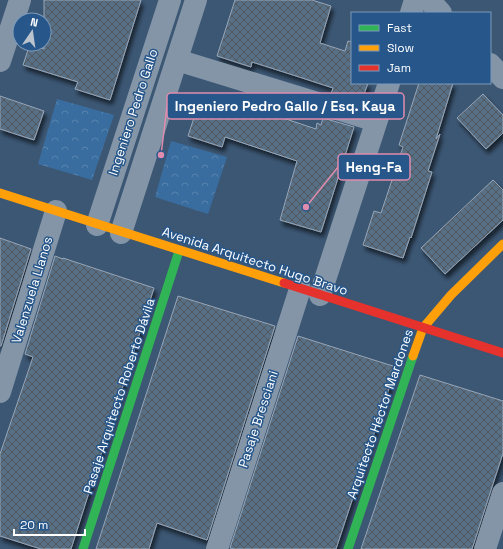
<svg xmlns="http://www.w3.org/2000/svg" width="503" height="549" viewBox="0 0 503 549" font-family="'Space Grotesk',sans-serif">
	<defs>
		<pattern id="park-crowns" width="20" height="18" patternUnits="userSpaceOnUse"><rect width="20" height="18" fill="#3a6d9f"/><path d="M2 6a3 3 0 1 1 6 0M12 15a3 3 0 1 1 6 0" fill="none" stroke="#5883ad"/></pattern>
		<pattern id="building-cross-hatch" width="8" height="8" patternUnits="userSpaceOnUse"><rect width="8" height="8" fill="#596f85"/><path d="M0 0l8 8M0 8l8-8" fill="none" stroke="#515860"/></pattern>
		<filter id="shadow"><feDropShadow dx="2.5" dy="4.5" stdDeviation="2" flood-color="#0009"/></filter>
	</defs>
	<rect width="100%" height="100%" fill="#3c5774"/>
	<path fill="url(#park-crowns)" d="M57,99l57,16 -22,65 -54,-16z
		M171,141l56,16 -19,57 -53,-17z"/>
	<path fill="url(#building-cross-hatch)" stroke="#97a6b7" filter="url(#shadow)" d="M44,0h97l-31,100 -35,-11 3,-7 -55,-17 7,-21 14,5z
		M235,0h77l19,6 -11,37 25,8 3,-10 4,1v41h16l-7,20 -30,-9 2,-6 -40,-13 -41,-13 -1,5 -34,-11z
		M419,83h34l-17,56 4,-5 -12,37 4,1 -21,66 -1,-1 -7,21 -40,-13 11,-34 7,2 22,-66 -4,-2z
		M483,94l20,21v18l-17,16 -29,-31z
		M0,96l44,15 -10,29 -34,-11z
		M201,96l51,16 1,-4 63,21 1,-6 4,2 2,-7 31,9 -33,105 -41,-12 17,-59 -72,-24 -3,10 -34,-11z
		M493,180l10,10v30l-58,54 -24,-26z
		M0,238l31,11 -30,97h-1z
		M55,256l8,3v-1l91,30 -83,261h-30l-41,-13v-82l33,-97 -8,-3z
		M178,296l97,30 -68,214 -50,-17 -8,26h-53z
		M298,336l98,31 -60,182h-102l-4,-1z
		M420,375l83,26v52l-31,96h-111z"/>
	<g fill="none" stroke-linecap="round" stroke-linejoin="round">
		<path stroke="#8395a7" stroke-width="22" d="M429,0l12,13
			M411,13l4,-13
			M177,60l199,61
			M0,61l20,-61
			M490,64l13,14
			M97,225l73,-225
			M121,233l75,-233
			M320,295l69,-212
			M0,392l56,-181
			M217,549l83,-260
			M485,549l18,-56"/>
		<path stroke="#30b455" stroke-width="9" d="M83,549l96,-298
			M348,549l65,-193"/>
		<path stroke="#ff9f0a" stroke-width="9" d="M0,193l284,90
			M413,356l10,-28 28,-33 52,-51"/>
		<path stroke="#e5322d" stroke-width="9" d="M284,283l219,70"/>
	</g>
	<g text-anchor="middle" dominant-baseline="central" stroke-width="3" stroke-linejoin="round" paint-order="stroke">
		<g font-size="13" fill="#fff" stroke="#26568a">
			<text transform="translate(133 112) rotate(-72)">Ingeniero Pedro Gallo</text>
			<text transform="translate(255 261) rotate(18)">Avenida Arquitecto Hugo Bravo</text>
			<text transform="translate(32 290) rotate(-73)">Valenzuela Llanos</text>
			<text transform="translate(119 396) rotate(-72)">Pasaje Arquitecto Roberto Dávila</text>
			<text transform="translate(380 414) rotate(-71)">Arquitecto Héctor Mardones</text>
			<text transform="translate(258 419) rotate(-72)">Pasaje Bresciani</text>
		</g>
	</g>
	<path fill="none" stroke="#e08cad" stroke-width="1.5" d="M161 155L167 106M306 207L338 167"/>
	<g fill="#e08cad" stroke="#26568a" stroke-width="1.5">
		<circle cx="161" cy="155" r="4"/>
		<circle cx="306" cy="207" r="4"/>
	</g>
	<g fill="#26568a" stroke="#e08cad" stroke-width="1.5">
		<rect x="167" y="93" width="237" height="26" rx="4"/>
		<rect x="338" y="154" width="72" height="26" rx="4"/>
	</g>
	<g font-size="14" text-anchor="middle" font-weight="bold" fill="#fff">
		<text x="285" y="111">Ingeniero Pedro Gallo / Esq. Kaya</text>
		<text x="374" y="172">Heng-Fa</text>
	</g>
	<rect x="351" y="12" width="140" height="72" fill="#26568a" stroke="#7d9ab9"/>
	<rect x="359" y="25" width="20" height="6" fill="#30b455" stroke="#7d9ab9"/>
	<text x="387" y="32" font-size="12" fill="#ffffff">Fast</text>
	<rect x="359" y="45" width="20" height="6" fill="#ff9f0a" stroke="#7d9ab9"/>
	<text x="387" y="52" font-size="12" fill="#ffffff">Slow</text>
	<rect x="359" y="65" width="20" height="6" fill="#e5322d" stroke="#7d9ab9"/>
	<text x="387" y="72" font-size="12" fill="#ffffff">Jam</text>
	<g transform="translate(32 32) rotate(13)"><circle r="19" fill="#26568a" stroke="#7d9ab9"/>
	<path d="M0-3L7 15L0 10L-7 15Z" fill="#bbc4ce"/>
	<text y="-6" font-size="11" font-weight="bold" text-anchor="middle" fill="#ffffff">N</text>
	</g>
	<path d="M14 529v6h71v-6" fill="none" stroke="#ffffff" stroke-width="2"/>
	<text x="20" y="529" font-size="12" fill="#ffffff" stroke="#26568a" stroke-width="3" paint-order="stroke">20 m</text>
</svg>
